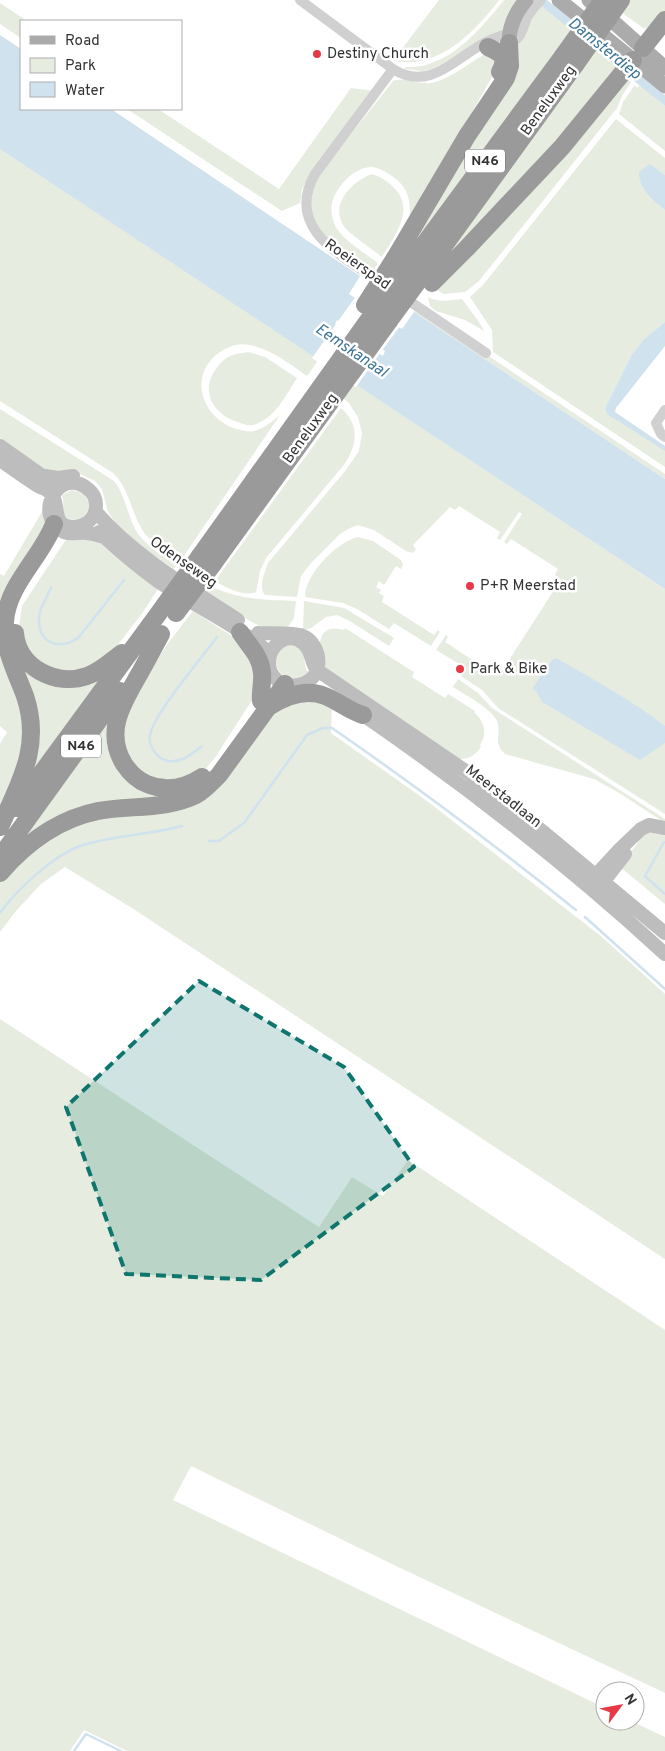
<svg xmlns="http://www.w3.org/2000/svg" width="665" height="1751" viewBox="0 0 665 1751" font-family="Overpass,sans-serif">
	<rect width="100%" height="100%" fill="#fff"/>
	<path fill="#e6ecdf" d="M439,0h60c-25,33 -63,72 -108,60l-1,-4 5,2z
		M504,0h18l-18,30 -72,39 -11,2 -16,-2v-2c42,3 76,-38 99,-67z
		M630,0h35v15l-15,14 -7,-1 -22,-16z
		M0,3l27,18h-6v17l-21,-14z
		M542,6l30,24 -166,227 110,-213c14,-8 9,-14 15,-24 3,-5 7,-9 11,-14z
		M595,48l26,22 -35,43 -156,162z
		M485,54h7l6,12 -89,159c3,-24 0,-40 -22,-52 -4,-3 -9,-5 -14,-6 -19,-1 -37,20 -41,36 -2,7 1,20 5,26 8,12 29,25 41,34l-5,8 -51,-37 -10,-17 -3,-22 6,-15 78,-99c9,-4 28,4 39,2 18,-4 37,-20 53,-29z
		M628,80l3,2 -9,14 -5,12 -138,173 -14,11 -21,2 -9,-5z
		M635,85l2,3 3,-3 25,21v45l-46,-37 4,-12z
		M351,88l24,3 -67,87 -6,11 -2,14 -18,8 -155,-102h31l121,80z
		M616,119l49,39v17l-15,-11 7,40 8,6v112l-21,17 -13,17 -26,52 60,41v18l-172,-115 -1,-22 -22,-33 13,-12z
		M0,149l319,210 -12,17c-17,-12 -36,-27 -57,-31 -9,-2 -17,0 -25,4 -36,19 -28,63 6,78 7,2 16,6 23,4 9,-2 19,-10 26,-16l-99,145c-11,-8 -27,-15 -35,-25 -15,-19 -15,-45 -33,-62l-113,-72z
		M372,174c9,3 16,7 23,15 20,21 -1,48 -13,68 -11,-9 -24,-17 -34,-26 -22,-23 2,-49 24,-57z
		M428,297c10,6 22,3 34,2l17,23 5,9 -19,-11 -29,-9 -6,-5z
		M417,308l248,166v5l-251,-167z
		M249,352l16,5 32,21c-11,17 -22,41 -44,47 -5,1 -10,-1 -15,-3 -24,-7 -39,-31 -22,-53 4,-6 10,-12 17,-14 5,-2 11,-2 16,-3z
		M332,368l333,221v225l-167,-106 -16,-18 -21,-14 5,-8 -30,-18 10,-15 2,2 -3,5 46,30 5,-5 6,4 59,-92 -6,-4 3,-6 -47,-30 -4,5 -3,-2 18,-28 -3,-2 -19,28 -3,-2 3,-6 -41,-26 -4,4 -5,-3 -37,38 3,5 -4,3 -6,-2 -32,-21 -16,-5 -8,3 -10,6 -29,29 -10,13 -4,21 -32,-2c-7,-9 0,-23 3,-32l78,-93 13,-19 3,-18 -4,-16 -10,-15 -27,-18z
		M341,408c20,18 16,38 2,58l-77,92 -6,13 -4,21c-12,5 -30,-4 -41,-11z
		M0,409l114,72c11,14 13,32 21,48 9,16 27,26 41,37l-2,3 -31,-21 -28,-26 -7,-10 -6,-23 -7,-8 -15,-7 -30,-1 -50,-35z
		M72,490l11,3 6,10c0,13 -11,21 -23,14 -5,-8 -1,-14 -4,-22z
		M46,505l2,22 -42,72 18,116 -1,46 -23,45v-62l7,-12 -7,-6v-152l4,2z
		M358,537l15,4 28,19 2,5 -2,4 -5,-3 -12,19 -5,-4 -3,6 5,3 -2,3 5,3 -2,6 52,33 4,-5 2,2 -9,14 -37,-23 -5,6 -32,-20 -14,-6 -38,-6c0,-23 32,-55 53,-60z
		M69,539l28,1 61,49 -15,23 -26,34 -25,22 -29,6 -32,-16 -12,-31 3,-21 43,-65z
		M210,586c32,14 52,14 86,15l-2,17 -6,9h-26l-12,-6 -44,-29z
		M304,601l40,7 50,30 -5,8 -41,-26 -11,-5 -11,2 -15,11 -8,2z
		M193,611l45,29 13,11 5,43 -40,62 -12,15 -20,10 -26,1 -21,-11 -17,-35 17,-46 32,-48z
		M345,628l67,43 2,1 -2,5 33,21 3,-4 2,1 25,16 -1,1c10,9 14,21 6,33l1,2c-6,8 -11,12 -22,12l-132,-90c-11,-17 -12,-48 17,-39z
		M13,642l30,35 69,-14 -86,120 4,-15z
		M291,645c19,4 10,17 17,27 -25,23 -49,-22 -17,-27z
		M458,679l20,14 14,15 173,111v4l-44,-29 -27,-15 -89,-25c-13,-12 -3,-20 -8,-33 -6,-13 -32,-26 -44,-34z
		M302,697l30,6 -1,30 96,68 175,136 63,57v265l-530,-349 -70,-43 -24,17 -25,27 -16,21v-52l33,-33 54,-28 90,-14 91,-87 15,-13z
		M118,707l12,71 65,7 29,-24 -35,31 -76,13 -104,53z
		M654,831l11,3v70l-45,-37 24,-33z
		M0,1019l319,208 33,-50 31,19 25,-36 257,170v363l-269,-127 -205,-100 -18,34 432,208v13h26l34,16v14h-538l-43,-21 -14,21h-70z"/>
	<path fill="#cfe2ee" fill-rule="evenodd" d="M534,0h13l118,95v11z
		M0,35l21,14v60h90l249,167 -11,18 53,35 12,-17 251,167v110l-665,-440zM337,320l48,31 -2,5 -48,-32z
		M650,164l15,11v35c-12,-9 -26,-21 -26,-38z
		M665,322v24l-49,62 -1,4 50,34v5l-58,-37 -2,-6 26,-52 13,-17z
		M556,658c37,21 75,42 109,68v17l-25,17 -98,-58 -6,-11 -4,-2 20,-29z"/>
	<path fill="#fff" d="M356,296l45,29 -20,27 -43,-29 43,29 -25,35 -44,-29z"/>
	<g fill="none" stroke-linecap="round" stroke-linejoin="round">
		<path stroke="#cfe2ee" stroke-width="2.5" d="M51,588c-4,9 -11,19 -12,29 -2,26 21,35 40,20l45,-57
			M202,746c-10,8 -20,17 -34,15 -11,-2 -20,-15 -18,-26 5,-23 51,-76 67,-98
			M209,841h10l25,-18 63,-88 16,-7h9c84,58 164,118 244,182
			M664,842l-19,34 20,18
			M0,913c17,-24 55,-59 83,-68 32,-10 66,-10 99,-19
			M585,917l80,72
			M74,1751l12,-17 35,17"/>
		<path stroke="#d0d0d0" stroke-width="10" d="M300,0l93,69c37,24 64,-13 95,-28 7,-4 14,-4 22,-9
			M506,44c18,-5 15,-15 22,-28 4,-6 8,-11 13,-16
			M383,284c-37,-26 -100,-54 -68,-110l78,-105
			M402,296l84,57
			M665,410l-9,13 5,11 4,3"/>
		<path stroke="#bdbdbd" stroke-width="14" d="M0,446l51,36
			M0,460c13,9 25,18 38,26 3,2 7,2 10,5 15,10 0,35 26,36 6,0 10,-2 14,-5 5,-4 8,-10 8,-17 0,-6 -3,-12 -8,-16 -28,-24 -57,27 -24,43 7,3 15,0 22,1 7,0 12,3 19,4
			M45,476l13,2 15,-2
			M96,512c38,44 93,76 142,108
			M99,532c19,18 39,35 60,50 36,24 77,43 111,71
			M258,633c12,1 34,-1 45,3 15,6 21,30 9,42 -10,10 -29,10 -38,-1 -16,-21 9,-50 29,-34 10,8 7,19 14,27l150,102 75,59 123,102
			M356,710c108,74 212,155 309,244
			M593,884l3,-9 24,-26 21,-20 8,-4 16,3
			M596,886l8,-5 21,-27"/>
		<path stroke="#ababab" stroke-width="15" d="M559,0l106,86
			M589,0l76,68
			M509,43c0,-17 6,-30 17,-43"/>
		<path stroke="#9a9a9a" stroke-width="18" d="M488,47c13,6 20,10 12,25
			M643,48l22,-28
			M395,258l72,-122 39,-58 4,-12 -1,-23
			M408,266l155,-210
			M422,276l153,-211
			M432,283l34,-34 96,-102 71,-87
			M200,556l175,-245
			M213,564l176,-243
			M240,632c9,14 21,24 22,41 1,10 -2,18 -1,28
			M15,633c3,34 40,54 72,43 13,-4 24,-15 35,-23
			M161,634c-8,15 -16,30 -24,44 -16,28 -32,55 -13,86 6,9 13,16 23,20 19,8 38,4 55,-7
			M270,706c16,-10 35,-18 55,-10 13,5 24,15 38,19
			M16,808l148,-202
			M0,827c20,-45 42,-81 25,-131 -9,-24 -22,-48 -20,-74 2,-37 36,-64 49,-98
			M0,857l120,-166
			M0,873c27,-31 58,-54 98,-62 32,-6 68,-1 98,-16 9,-5 16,-13 23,-20l66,-91"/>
		<path stroke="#9a9a9a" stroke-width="18" d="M563,56l40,-56
			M575,65l46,-65
			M365,305l30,-47
			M375,311l33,-45
			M389,321l33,-45
			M164,606l36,-50
			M176,613l37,-49"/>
	</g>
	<path fill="#0f766e" fill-opacity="0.2" stroke="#0f766e" stroke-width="4" stroke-dasharray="10 6" stroke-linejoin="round" d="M199,981l145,86 70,100 -153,113 -135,-6 -60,-167z"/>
	<g fill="#e63946" stroke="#fff" stroke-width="2">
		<circle cx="317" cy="54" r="5"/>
		<circle cx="470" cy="586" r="5"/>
		<circle cx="460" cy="669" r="5"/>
	</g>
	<g text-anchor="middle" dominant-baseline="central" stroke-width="5" stroke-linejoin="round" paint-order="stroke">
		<g fill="#fff" stroke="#707070" stroke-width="1">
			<rect x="465" y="149.5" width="40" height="23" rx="4"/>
			<rect x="61" y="734.5" width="40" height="23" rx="4"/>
		</g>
		<g font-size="14" font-weight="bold" fill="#333">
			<text x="485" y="161">N46</text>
			<text x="81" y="746">N46</text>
		</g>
		<g font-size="15" fill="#333" stroke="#fff" text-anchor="start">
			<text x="327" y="54">Destiny Church</text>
			<text x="480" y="586">P+R Meerstad</text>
			<text x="470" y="669">Park &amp; Bike</text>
		</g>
		<g font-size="15" fill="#333" stroke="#fff">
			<text transform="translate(549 101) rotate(-54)">Beneluxweg</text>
			<text transform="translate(357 265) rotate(35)">Roeierspad</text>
			<text transform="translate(311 429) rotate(-54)">Beneluxweg</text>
			<text transform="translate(183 563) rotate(35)">Odenseweg</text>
			<text transform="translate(503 797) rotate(38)">Meerstadlaan</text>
		</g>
		<g font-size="16" font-style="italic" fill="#3f7597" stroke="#fff">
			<text transform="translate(604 49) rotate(39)">Damsterdiep</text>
			<text transform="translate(351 351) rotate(34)">Eemskanaal</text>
		</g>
	</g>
	<rect x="20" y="20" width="162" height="90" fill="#ffffff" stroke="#adadad"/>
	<rect x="30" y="36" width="25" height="8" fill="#ababab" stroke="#adadad"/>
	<text x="65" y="45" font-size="15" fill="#333333">Road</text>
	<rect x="30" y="58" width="25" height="15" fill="#e6ecdf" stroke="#adadad"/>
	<text x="65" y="70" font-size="15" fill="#333333">Park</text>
	<rect x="30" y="82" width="25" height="15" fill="#cfe2ee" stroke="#adadad"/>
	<text x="65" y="95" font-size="15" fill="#333333">Water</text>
	<g transform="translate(620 1706) rotate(58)"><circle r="24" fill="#ffffff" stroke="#adadad"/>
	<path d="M0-4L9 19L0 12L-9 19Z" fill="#e63946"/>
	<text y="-8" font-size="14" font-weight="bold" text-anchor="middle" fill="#333333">N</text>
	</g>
</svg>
